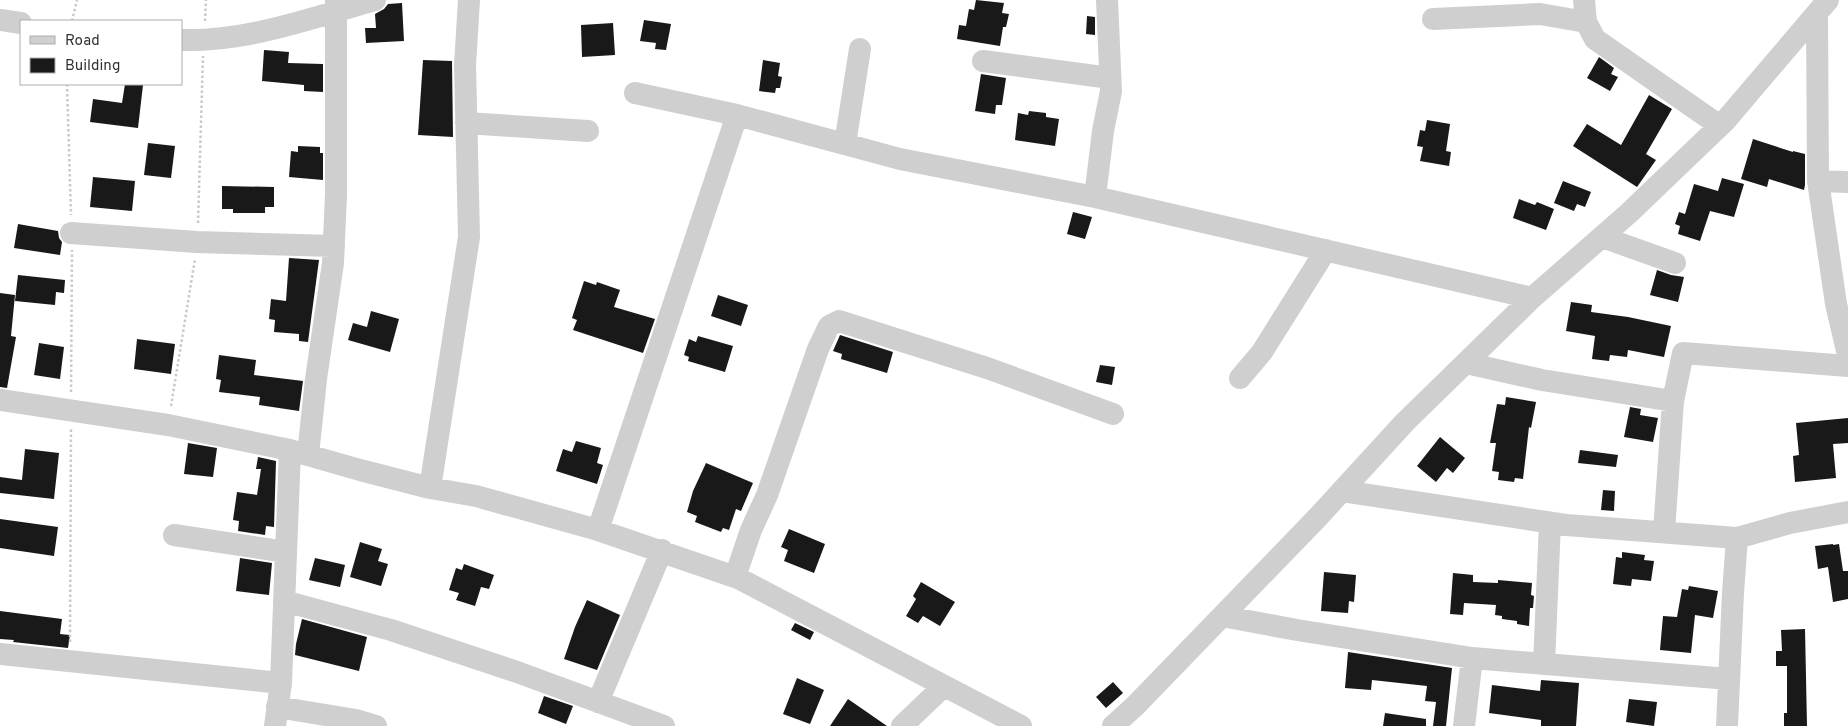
<svg xmlns="http://www.w3.org/2000/svg" width="1848" height="726" viewBox="0 0 1848 726" font-family="Overpass,sans-serif">
	<rect width="100%" height="100%" fill="#fff"/>
	<path fill="#191919" d="M976,0l28,3 -2,10 7,1 -3,13h-3l-3,19 -43,-7 2,-14 7,1 3,-17 5,1z
		M402,3l2,38 -38,2 -1,-15h11l-1,-14 9,-5 4,-5z
		M1087,16l8,1v18l-9,-1z
		M644,20l27,4 -5,26 -11,-1 1,-6 -16,-2z
		M613,23l2,32 -33,2 -1,-32z
		M264,50l25,2 -1,11 35,1v28l-19,-1v-6l-42,-4z
		M1599,57l15,11 -3,6 7,3 -8,14 -23,-13z
		M423,60l29,1 1,76 -35,-2z
		M763,60l17,3 -2,13 4,1 -2,11h-4l-1,5 -16,-2z
		M981,74l25,4 -4,27h-6l-1,9 -20,-3z
		M125,84l18,1 -5,43 -48,-6 3,-23 29,4z
		M1649,95l23,14 -26,45 10,6 -19,27 -64,-41 14,-22 34,21z
		M1029,111l17,2v4l13,2 -4,27 -40,-6 3,-27 10,2z
		M1427,120l23,4 -4,27 5,1 -2,14 -29,-5 3,-14 -6,-1 3,-16 5,1z
		M1753,139l40,13v-1l12,3v31l-1,5 -35,-11 -2,8 -26,-8z
		M148,143l27,3 -4,32 -27,-3z
		M298,146l22,1v6h3v27l-34,-3 2,-26 7,1z
		M93,177l42,4 -3,30 -42,-4z
		M1722,178l22,6 -10,33 -24,-6 -10,30 -22,-7 2,-8 -5,-2 4,-12 6,2 9,-30 24,7z
		M1563,181l28,11 -6,15 -8,-3 -3,7 -20,-8z
		M222,186l52,1v20h-9v6h-32v-4h-11z
		M1519,199l16,6 2,-3 17,7 -8,21 -33,-12z
		M1073,212l19,5 -7,22 -18,-5z
		M18,224l40,7 1,7 3,4 -2,13 -46,-7z
		M289,258l30,2 -11,82 -9,-1v-7l-25,-2 1,-12 -6,-1 2,-20 15,2z
		M1657,270l14,5 13,2 -6,25 -28,-7z
		M18,275l47,5 -1,13 -8,-1 -1,13 -40,-4z
		M584,281l12,4 1,-3 23,8 -6,17 41,12 -12,34 -70,-23 4,-10 -5,-2z
		M0,293l15,2 -4,41 5,1 -9,51 -7,-1z
		M718,295l30,10 -7,21 -30,-10z
		M1571,302l21,3 -1,7 37,5 43,9 -7,31 -36,-7 -1,7 -17,-2 -1,6 -17,-2 3,-23 -29,-5z
		M371,311l28,8 -9,33 -42,-12 5,-17 14,4z
		M840,335l53,17 -6,21 -46,-14 1,-5 -9,-3z
		M698,336l35,10 -8,26 -37,-11 1,-4 -5,-2 5,-16 7,3z
		M137,339l38,5 -4,30 -37,-5z
		M39,343l25,4 -4,32 -26,-4z
		M219,355l37,5 -2,15 49,6 -4,30 -40,-6 1,-8 -41,-5 2,-12 -5,-1z
		M1100,365l15,2 -3,18 -16,-3z
		M1506,397l30,5 -5,26 -2,-1 -6,52 -8,-1 -1,4 -16,-2 1,-8 -7,-1 4,-28h-6l7,-39 8,1z
		M1630,407l11,2 -1,6 18,3 -5,24 -29,-5z
		M1848,418v25l-15,1 3,34 -41,4 -2,-26 6,-1 -3,-32z
		M1440,437l25,21 -12,15 -6,-5 -11,14 -19,-16z
		M576,441l25,7 -4,15 6,2 -6,19 -41,-13 7,-22 9,3z
		M188,443l29,5 -4,29 -29,-3z
		M25,449l34,4 -5,46 -54,-6v-16l22,3z
		M1580,450l38,5 -2,12 -38,-4z
		M258,457l18,4 -2,66 -8,-1 -1,9 -27,-4 1,-10 -6,-1 4,-28 20,3 4,-26h-5z
		M706,463l47,20 -12,28 -5,-2 -7,21 -6,-2 -2,4 -26,-10 2,-6 -10,-4 6,-21z
		M1603,490l12,1 -1,20 -13,-1z
		M0,519l58,8 -4,29 -54,-8z
		M789,529l36,15 -11,29 -30,-12 4,-11 -7,-3z
		M360,542l22,7 -4,12 10,3 -7,22 -31,-9z
		M1833,544v1l6,-1 4,27h5v28l-15,3 -5,-35 -10,2 -3,-23z
		M1622,552l23,3 -1,5 10,1 -3,20 -19,-2 -1,7 -18,-2 3,-27 6,1z
		M240,558l32,5 -3,32 -33,-4z
		M315,558l30,7 -5,22 -31,-7z
		M464,564l30,11 -5,14 -8,-2 -6,19 -19,-6 3,-7 -10,-3 7,-22 6,2z
		M1324,572l32,3 -2,27 -5,-1 -1,12 -27,-2z
		M1453,573l20,2v7l25,1v-3l34,3 -1,12 3,1 -1,12h-3l-1,18 -12,-2v-3l-15,-2v-3l-7,-1 1,-10 -32,-2 -1,12 -13,-1z
		M921,582l34,20 -15,24 -17,-10 -5,7 -12,-7 10,-17 -3,-3z
		M1689,586l29,5 -5,27 -18,-3 -4,38 -31,-3 3,-34 14,1 5,-28 6,1z
		M587,600l33,15 -23,55 -33,-11 11,-32z
		M0,611l62,8 -2,15 10,1 -2,13 -55,-6 1,-2 -14,-1z
		M302,619l65,18 -8,34 -64,-16 1,-11z
		M795,623l19,9 -4,8 -19,-10z
		M1805,629l2,97h-23v-13h3v-47h-11v-15h6l-1,-21z
		M1348,652l104,16 -6,58h-13l3,-24 -11,-1 2,-15 -55,-6 -1,10 -26,-2z
		M797,678l27,12 -14,34 -27,-10z
		M1541,680l38,3 -3,43h-35v-6l-52,-7 3,-28 48,6z
		M1113,682l10,11 -17,15 -10,-11z
		M544,696l29,10 -7,18 -28,-11z
		M848,699l39,27h-57z
		M1629,699l28,3 -3,24 -28,-4z
		M1385,713l41,6v7h-43z"/>
	<g fill="none" stroke-linecap="round" stroke-linejoin="round">
		<path stroke="#c9c9c9" stroke-width="2.5" stroke-dasharray="2.5 2.5" stroke-linecap="butt" d="M72,21l5,-21
			M205,21l1,-21
			M67,84l4,131
			M198,223l5,-167
			M71,392l1,-142
			M171,406l24,-147
			M70,642l1,-214"/>
		<path stroke="#cfcfcf" stroke-width="22" d="M1584,0l2,22 9,17 125,87
			M1817,15l1,166 18,123 12,51
			M1433,19l107,-5 46,8
			M0,20l21,3
			M181,40c66,2 131,-22 194,-40
			M983,61l127,17
			M635,93l102,22 163,44 195,38 437,101
			M466,123l122,8
			M845,144l15,-95
			M1818,181l30,1
			M1095,197l8,-66 8,-40 -4,-91
			M71,233l126,9 137,4
			M1602,237l73,26
			M1466,363l76,17 131,21
			M1240,378l22,-26 64,-102
			M0,400l168,25 122,25 70,20 70,18 46,8 122,34 140,48 283,148
			M308,455l8,-76 17,-116 3,-69v-194
			M430,488l39,-251 -4,-172 4,-65
			M1342,491l224,34 171,13
			M598,530l139,-415
			M1664,532l9,-131 10,-48 165,13
			M174,535l112,17
			M735,577l16,-47 16,-35 51,-146 11,-23 10,-5 148,47 126,46
			M284,601l107,29 126,42 147,54
			M1222,616l75,14 175,28 257,21
			M0,654l281,29
			M1544,664l6,-141
			M598,702l64,-152
			M277,707l79,13 20,6
			M275,726l6,-43 9,-233
			M902,726l42,-40
			M1113,726l22,-20 183,-189 87,-95 127,-124 97,-85 96,-92 103,-121
			M1464,726l8,-68
			M1727,726l6,-133 4,-55 53,-15 58,-11"/>
	</g>
	<rect x="20" y="20" width="162" height="65" fill="#ffffff" stroke="#adadad"/>
	<rect x="30" y="36" width="25" height="8" fill="#cfcfcf" stroke="#adadad"/>
	<text x="65" y="45" font-size="15" fill="#323232">Road</text>
	<rect x="30" y="58" width="25" height="15" fill="#191919" stroke="#adadad"/>
	<text x="65" y="70" font-size="15" fill="#323232">Building</text>
</svg>
